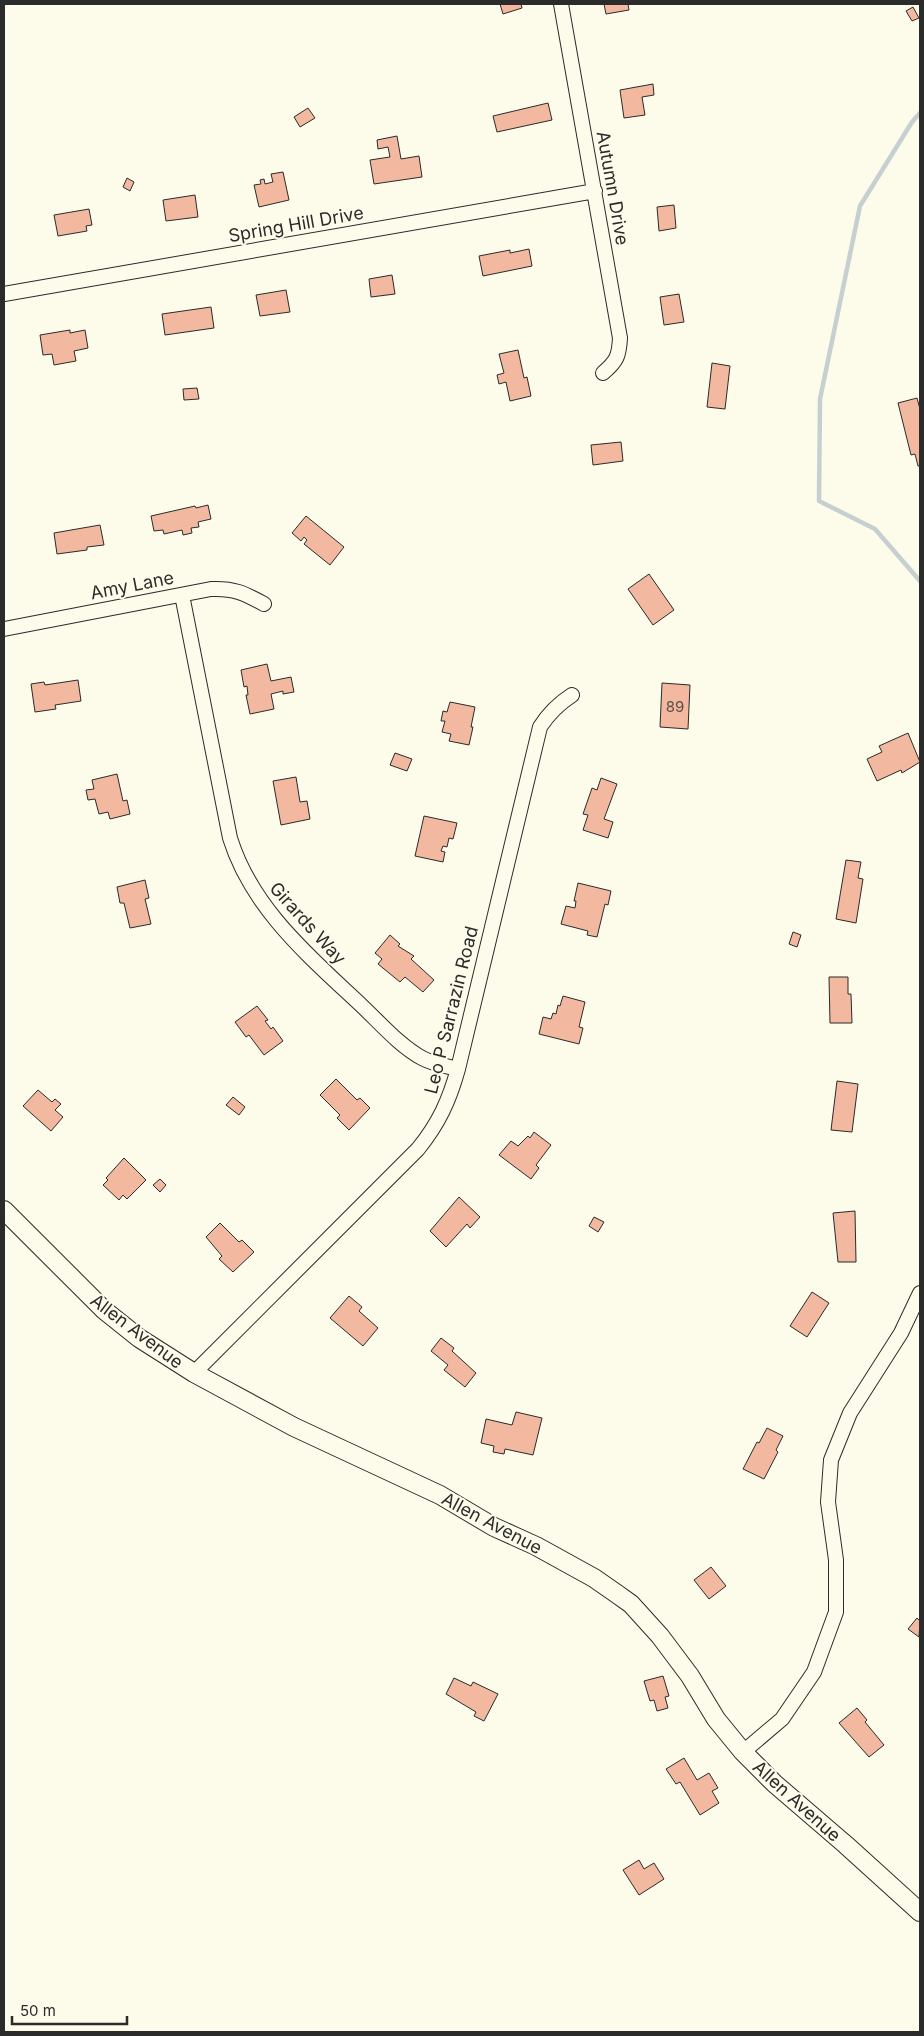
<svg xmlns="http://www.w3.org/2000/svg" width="924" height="2036" viewBox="0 0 924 2036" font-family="Inter,sans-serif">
	<rect width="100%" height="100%" fill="#fdfbea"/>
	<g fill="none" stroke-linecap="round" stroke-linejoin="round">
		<path stroke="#c7d0d0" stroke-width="4.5" d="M920,113l-8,9 -52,84 -40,193 -1,102 56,28 45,52"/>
	</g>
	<path fill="#f2b8a0" stroke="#2b2b2b" d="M500,4h21l1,4 -19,6z
		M604,4h24l1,6 -23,4z
		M913,7l6,11 -7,3 -6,-10z
		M653,84l1,11 -12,2 3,18 -21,3 -4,-28z
		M548,103l4,17 -55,12 -4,-16z
		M308,108l7,10 -15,9 -6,-10z
		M397,136l4,23 18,-3 3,21 -48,7 -4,-24 20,-3 -2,-10 -10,2 -1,-9z
		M283,172l6,28 -30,7 -5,-22 7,-1 -1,-4 4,-1 1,5 8,-2 -2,-8z
		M127,178l7,4 -4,9 -7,-4z
		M195,195l3,22 -32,4 -3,-21z
		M674,205l2,23 -17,3 -2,-24z
		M89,209l3,16 -6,1 1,5 -29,5 -4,-21z
		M529,249l3,17 -49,10 -4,-20 31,-6v3z
		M392,275l3,19 -24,3 -2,-18z
		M286,290l4,22 -30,4 -4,-21z
		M679,294l5,28 -20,3 -4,-28z
		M211,307l3,21 -49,7 -3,-21z
		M70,330v3l15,-3 3,18 -14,3 2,10 -22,4 -2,-11 -9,1 -3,-20z
		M518,350l6,28 3,-1 4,19 -21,5 -4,-19 -7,2 -2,-9 7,-2 -5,-19z
		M712,363l18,3 -5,43 -18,-2z
		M197,388l2,11 -15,1 -1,-11z
		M917,398l3,11v57h-2l-3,-12 -4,1 -13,-52z
		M621,442l2,19 -30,4 -2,-20z
		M208,505l3,14 -13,3 1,5 -8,1 1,5 -9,2 -1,-5 -18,4 -1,-4 -9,1 -3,-15 44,-10 1,2z
		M306,516l38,31 -14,18 -26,-21 3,-4 -3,-3 -3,4 -9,-8z
		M100,525l4,20 -17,2v3l-30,4 -3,-21z
		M649,574l25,36 -21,15 -25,-36z
		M267,664l4,17 20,-4 3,15 -11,2v-3l-12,3 3,15 -24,5 -4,-19h2l-1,-9 -3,1 -3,-17z
		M78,680l3,21 -26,4 1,4 -21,3 -4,-28 13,-2 1,3z
		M662,683l28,2 -2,44 -28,-2z
		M450,702l25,5 -4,20h2l-4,18 -20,-4 2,-7 -9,-2 3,-11h-4l2,-10 4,1z
		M908,733l12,29 -18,11 -1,-3 -24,11 -10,-22 15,-7 -3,-6z
		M395,753l17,6 -5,12 -17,-6z
		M117,774l6,27 4,-1 3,14 -20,5 -2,-7 -9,2 -4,-15 -7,1 -2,-10 8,-1 -2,-9z
		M296,777l4,25 7,-1 3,18 -29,6 -8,-44z
		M601,778l16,6 -13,35 9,3 -5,16 -25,-8 5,-15 -5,-1 9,-26 5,2z
		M424,816l33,7 -4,16 -4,-1 -2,9 -4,-1 -2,5 4,1 -2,10 -28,-6z
		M846,860l15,2 -3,16 5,1 -7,44 -20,-4z
		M145,880l4,18 -4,1 6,25 -21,4 -6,-25h-4l-3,-16z
		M578,883l33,8 -3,14 -3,-1 -8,33 -10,-2 1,-4 -27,-7 5,-18 9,2 1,-7h-2z
		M793,932l8,3 -4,12 -8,-3z
		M390,935l10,9 -2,2 16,10 -3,3 23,21 -11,12 -18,-15 -5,5 -22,-18 4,-5 -7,-6z
		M829,977h19v17h3l1,29h-22z
		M563,996l22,6 -6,25 4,1 -4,16 -40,-10 4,-17 8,2 2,-6 3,1 2,-9 2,1z
		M257,1006l11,14 -3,1 6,8 2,-2 10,14 -19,14 -15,-20 -3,2 -11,-15z
		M336,1079l21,21 3,-2 10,10 -21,22 -12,-12 3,-3 -20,-20z
		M837,1081l21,3 -6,48 -21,-2z
		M38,1090l14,12 3,-3 6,5 -6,6 8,7 -12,14 -28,-25z
		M233,1097l12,10 -6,8 -13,-10z
		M534,1132l17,13 -15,20 3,3 -8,11 -32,-24 12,-14 7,5 10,-10 2,2z
		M124,1158l22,22 -19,19 -4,-4 -4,5 -16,-15 5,-5 -2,-2z
		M160,1179l6,6 -6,7 -7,-7z
		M459,1197l21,20 -10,11 -3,-4 -21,23 -16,-16z
		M855,1211l1,51h-18l-5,-49z
		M594,1217l10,5 -6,10 -9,-6z
		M220,1223l19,19 3,-2 12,12 -21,20 -14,-13 3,-3 -16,-19z
		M812,1292l17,11 -22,34 -17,-11z
		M349,1296l13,11 -3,4 19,17 -15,18 -33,-28z
		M441,1338l13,10 -2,3 24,22 -11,14 -21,-17 4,-5 -17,-14z
		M516,1412l26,6 -9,37 -28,-6 -1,5 -11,-2 1,-6 -13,-3 5,-24 26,6z
		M767,1428l16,8 -7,14 2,2 -14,27 -21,-10 14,-27 2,1z
		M711,1567l15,19 -17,13 -15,-19z
		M917,1618l3,3 -1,16 -11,-8z
		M663,1676l6,20 -4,1 3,11 -11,3 -3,-11 -4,1 -6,-20z
		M454,1678l17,8 2,-4 25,12 -14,27 -10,-5 2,-4 -30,-18z
		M857,1708l10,12 -2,2 19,23 -15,12 -30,-34z
		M684,1758l13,22 12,-7 9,15 -6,3 7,12 -19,12 -20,-33 -4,2 -10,-15z
		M639,1860l5,9 10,-6 10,16 -25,16 -16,-25z"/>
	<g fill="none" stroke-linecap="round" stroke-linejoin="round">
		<defs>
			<path id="minor" d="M561,4l59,334c-1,18 -3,23 -17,35
				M4,294l591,-103
				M182,595l48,243c22,71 80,119 132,168 19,18 38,40 60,52 11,6 24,8 36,11
				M4,629l207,-40c23,-1 33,4 53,15
				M194,1373l224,-224c21,-26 31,-48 40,-80l82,-342c9,-14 18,-23 32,-32
				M743,1752l39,-33 32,-47 22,-60v-52l-8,-58 3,-42 19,-47 51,-80 19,-40"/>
			<path id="tertiary" d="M4,1210l100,100 35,28 55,35 100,54 146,68 54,32 42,19 58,32 23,16 14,10 29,32 30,40 26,43 27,33 32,32 71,61 74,67"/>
		</defs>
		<use href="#minor" stroke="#2b2b2b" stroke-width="16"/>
		<use href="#tertiary" stroke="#2b2b2b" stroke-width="20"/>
		<use href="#minor" stroke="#fdfbea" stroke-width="14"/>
		<use href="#tertiary" stroke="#fdfbea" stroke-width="18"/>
	</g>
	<g text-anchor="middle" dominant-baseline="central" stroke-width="4" stroke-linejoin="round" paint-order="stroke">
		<g font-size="15" fill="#5d4e48">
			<text x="675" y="706">89</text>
		</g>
		<g font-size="18" fill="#2b2b2b" stroke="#fdfbea">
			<text transform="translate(613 188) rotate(80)">Autumn Drive</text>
			<text transform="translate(296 224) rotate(-10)">Spring Hill Drive</text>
			<text transform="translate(132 585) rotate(-11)">Amy Lane</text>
			<text transform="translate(308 923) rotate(48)">Girards Way</text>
			<text transform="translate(451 1010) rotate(-76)">Leo P Sarrazin Road</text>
			<text transform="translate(137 1331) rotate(37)">Allen Avenue</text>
			<text transform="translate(492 1523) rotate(28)">Allen Avenue</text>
			<text transform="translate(797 1801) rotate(42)">Allen Avenue</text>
		</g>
	</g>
	<rect width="924" height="2036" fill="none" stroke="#2b2b2b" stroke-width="10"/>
	<path d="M12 2016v8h115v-8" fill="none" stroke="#2b2b2b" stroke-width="2.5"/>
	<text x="20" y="2016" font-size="15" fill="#2b2b2b" stroke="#fdfbea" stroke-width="4" paint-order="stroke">50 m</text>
</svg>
